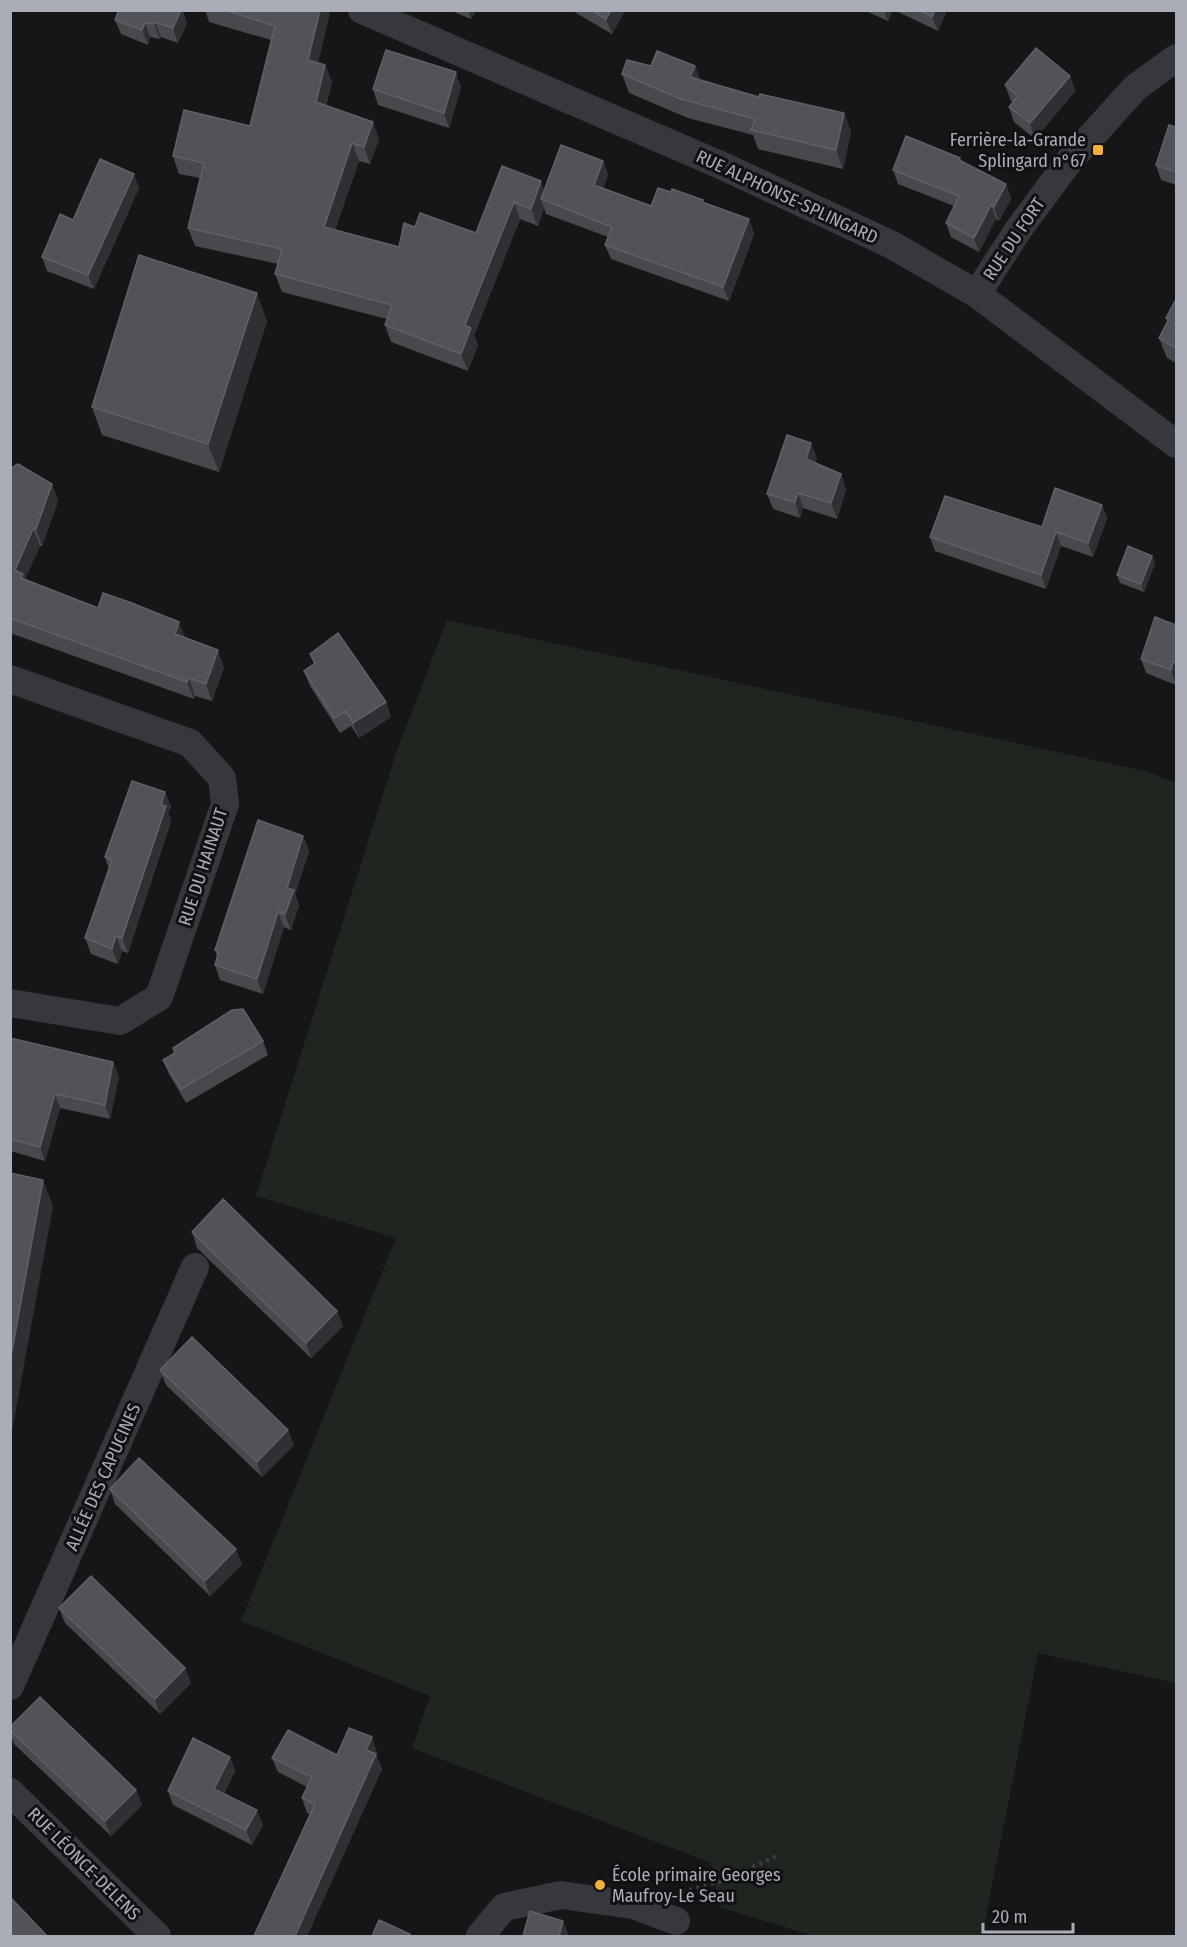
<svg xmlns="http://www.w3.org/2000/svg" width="1187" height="1947" viewBox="0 0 1187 1947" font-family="'Fira Sans Condensed',sans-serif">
	<rect width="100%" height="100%" fill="#161618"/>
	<path fill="#1e261f" d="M447,620l698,151 31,12v900l-138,-30 -56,283h-169l-94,-29 -8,-44 -299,-115 18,-52 -189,-75 155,-383 -140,-42 140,-443z"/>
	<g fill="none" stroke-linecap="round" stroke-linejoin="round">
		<path stroke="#3d3f44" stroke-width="4" stroke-dasharray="3 4.5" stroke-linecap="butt" d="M682,1892l41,-11 53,-25"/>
		<path stroke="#37383d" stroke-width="28" d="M362,10l363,157 167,78 85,49 199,150
			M977,294l41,-64 52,-70 65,-72 41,-30
			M10,679l180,64 32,35 3,26 -66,193 -39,24 -110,-18
			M10,1686l185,-419
			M10,1792l147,144
			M480,1936l24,-29 57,-12 72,10 43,16"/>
	</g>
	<path fill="#47494d" d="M205,10h124l1,2 -12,51 7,2 7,17 -6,24 53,33 -9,25 -11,-3 -24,69 64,17 16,-20 61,6 26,-67 42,24 59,-29 5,14 -5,13 48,18 20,-14 32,8 1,3 45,16 5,15 -25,67 -118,-42 -6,-14 3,-8 -62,-23 -2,-6 -6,18 -18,-7 -46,116 4,10 -10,26 -77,-29 -6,-17 2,-6 -105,-27 -7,-18 3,-10 -83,-18 -7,-18 12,-50 -21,-4 -6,-18 77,-30 21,-86 -62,-18z
		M449,10h27l-5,9z
		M571,10h54l-13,24z
		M867,10h26l-5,11 -20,-9z
		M894,10h53l-9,21z
		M115,20l72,3 -9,20 -17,-6 -1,2 -10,-2 -2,8 -27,-11z
		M651,66h44l5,14 59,17 85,16 7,19 -8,37 -85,-20 -5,-14 -65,-17 -59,-25 -7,-19z
		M1070,76l5,15 -40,48 -21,-17 -5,-15 4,-5 -2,-1 -6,-16z
		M461,87l-12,41 -71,-23 -5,-16z
		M1176,127v58l-15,-5 -5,-15z
		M960,158l1,3 45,23 5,15 -12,22 -3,-2 -17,33 -28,-15 -5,-14 8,-17 -56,-22 -5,-14z
		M139,188l-45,101 -47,-18 -5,-14 31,-37z
		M1176,299v64l-9,-5 -8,-20 8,-16 -1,-4z
		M267,321l-48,151 -117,-37 -10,-28z
		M817,458l-2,5 26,11 5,16 -9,29 -34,-11 -3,10 -27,-9 -6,-15z
		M10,469l42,15 6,17 -16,45h-2l-15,33 73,29 87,30 39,29 -12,34 -17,-5 -1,3 -184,-66z
		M1102,505l5,13 -14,39 -32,-11 -15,43 -111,-38 -5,-14 112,-10z
		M1152,556l3,7 -11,29 -24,-9 -3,-8z
		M1176,625v60l-30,-12 -5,-14z
		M310,654l76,48 5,15 -32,21 -8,-12 -11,7 -30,-47 -6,-15 10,-7z
		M165,792l6,15 -3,6 3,8 -43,132 -6,-2 -4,13 -27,-10 -6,-16 24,-69 -4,-12z
		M303,836l6,15 -14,43 4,11 -8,25 -7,-3 -21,67 -43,-14 -5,-15 2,-8 -2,-7z
		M10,1038l109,38 -9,43 -50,-11 -15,53 -35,-10z
		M263,1041l5,14 -82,48 -17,-29 -6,-14 11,-7 -1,-5z
		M192,1232l145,79 6,15 -32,32 -114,-110z
		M160,1370l134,75 -32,32 -96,-92z
		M110,1489l132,75 -32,32 -95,-92z
		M59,1608l126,60 6,15 -31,31 -95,-91z
		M10,1727l126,63 6,15 -31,31 -97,-92 -4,-11z
		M377,1752l-1,2 6,15 -75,167h-53l56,-122 -3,-1 -5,-15 5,-11 -29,-15 -6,-14z
		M230,1757l5,14 -11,23 39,31 -11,20 -79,-40 -5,-14z"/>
	<path fill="#2f3033" d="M181,10h2l4,13 -9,20 -5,-15z
		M320,10h9l1,2 -16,66 -6,-18z
		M468,10h8l-5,9z
		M611,10h14l-13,24 -6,-15z
		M884,10h9l-5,11z
		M935,10h12l-9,21 -6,-14z
		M155,22l6,15 -1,2 -6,-15z
		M145,23l5,14 -2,8 -6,-15z
		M325,65l7,17 -10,38 -6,-18z
		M695,66l7,19 -12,-8z
		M456,72l5,15 -12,41 -5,-15z
		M1070,76l5,15 -40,48 -5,-16z
		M844,113l7,19 -8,37 -7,-19z
		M373,122l6,17 -9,25 -6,-17z
		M352,143l7,18 -29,84 -6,-18z
		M603,161l5,14 -9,24 -5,-14z
		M134,174l5,14 -45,101 -6,-14z
		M541,181l6,17 -6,1 3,9 -6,18 -7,-17z
		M1006,184l5,15 -12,22 -5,-14z
		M514,202l6,17 -46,116 4,10 -10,26 -7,-17 4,-29z
		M991,205l5,14 -17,33 -5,-14z
		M749,219l5,15 -25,67 -6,-14z
		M257,293l10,28 -48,151 -11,-28z
		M811,443l6,15 -6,16 -5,-15z
		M841,474l5,16 -9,29 -6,-16z
		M52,484l6,17 -16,45 -6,-17z
		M798,493l5,15 -3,10 -5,-16z
		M1102,505l5,13 -14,39 -5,-14z
		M33,529l7,17 -15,33 4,12 -14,-21z
		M1056,532l5,14 -15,43 -5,-14z
		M1152,556l3,7 -11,29 -3,-8z
		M179,622l7,18 -11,-6z
		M218,650l6,17 -12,34 -6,-17z
		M1173,661l3,9v15l-5,-15z
		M189,678l6,18 -1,3 -7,-17z
		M386,702l5,15 -32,21 -6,-15z
		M165,792l6,15 -3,6 3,8 -43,132 -6,-15z
		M303,836l6,15 -14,43 4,11 -8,25 -6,-16 2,-26z
		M278,912l6,15 -21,67 -6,-15z
		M116,936l6,15 -4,13 -6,-15z
		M113,1062l6,14 -9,43 -5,-14z
		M55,1094l5,14 -15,53 -5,-14z
		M43,1180l10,26 -43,236v-80z
		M337,1311l6,15 -32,32 -5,-15z
		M288,1430l6,15 -32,32 -5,-15z
		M236,1549l6,15 -32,32 -5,-15z
		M185,1668l6,15 -31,31 -5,-15z
		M372,1737l5,15 -6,13 -5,-15z
		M376,1754l6,15 -75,167h-12z
		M230,1757l5,14 -16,32 -5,-14z
		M136,1790l6,15 -31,31 -6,-15z
		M257,1810l6,15 -11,20 -6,-15z
		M563,1921l6,15h-10z"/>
	<path fill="#525359" stroke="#5f6168" stroke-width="1.5" d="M119,10h62l-8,18 -18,-6 -1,2 -9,-1 -3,7 -27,-10z
		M224,10h96l-12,50 17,5 -9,37 57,20 -9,25 -12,-4 -28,84 75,20 5,-24 11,4 5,-14 56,20 26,-67 39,15 -10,28 -17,-7 -49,123 6,3 -10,26 -76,-29 7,-20 -117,-31 7,-25 -94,-21 16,-65 -31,-7 11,-46 66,16 25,-100z
		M591,10h20l-5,9z
		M919,10h16l-3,7z
		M1036,48l34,28 -40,47 -21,-16 9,-11 -13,-11z
		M386,50l70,22 -12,41 -71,-24z
		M657,51l38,15 -5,11 69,20 1,-3 84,19 -8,37 -85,-20 4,-11 -74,-20 -59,-25 5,-14 24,6z
		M1169,125l7,2v45l-20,-7z
		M906,136l54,22 -1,2 47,24 -12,23 -3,-2 -17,33 -28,-15 13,-27 -66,-26z
		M561,145l42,16 -9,24 57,21 7,-18 13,4 1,-3 31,11 -1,2 47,17 -26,68 -118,-42 7,-18 -71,-28z
		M100,159l34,15 -46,101 -46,-18 18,-43 13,6z
		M139,255l118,38 -49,151 -116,-37z
		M1176,299v49l-17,-10 10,-19 -3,-1z
		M787,435l24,8 -5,16 35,15 -10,29 -33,-10 -3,9 -28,-8z
		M18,464l34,20 -16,45h-3l-18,41 8,4 -2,4 77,30 5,-15 26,9 50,20 -4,12 43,16 -12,34 -17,-6 -2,4 -177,-64v-149z
		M1055,488l47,17 -14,38 -32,-11 -15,43 -111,-38 15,-41 97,31z
		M1128,546l24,10 -11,28 -24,-9z
		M1155,617l21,8v38l-3,-2 -2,9 -30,-11z
		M338,633l48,69 -33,21 -7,-12 -12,7 -30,-47 11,-8 -5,-9z
		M132,781l33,11 -4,13 5,1 -44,132 -6,-2 -4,13 -27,-11 27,-78 -7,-3z
		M258,820l45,16 -16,52 7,2 -9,24 -7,-2 -21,67 -42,-14 4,-14 -4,-1z
		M243,1009l20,32 -82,48 -18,-29 12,-7 -2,-5 59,-38z
		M10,1038l103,24 -8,43 -50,-11 -15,53 -30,-8z
		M10,1173l33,7 -33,182z
		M223,1199l114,112 -31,32 -114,-111z
		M192,1337l96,93 -31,32 -97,-92z
		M139,1458l97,91 -31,32 -95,-92z
		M91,1576l94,92 -30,31 -96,-91z
		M40,1697l96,93 -31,31 -95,-91v-3z
		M349,1728l23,9 -6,13 10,4 -81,182h-41l61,-132 -13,-6 10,-21 -40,-19 16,-28 49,25z
		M193,1738l37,19 -16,32 43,21 -11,20 -78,-39z
		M10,1897l37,39h-37z
		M530,1911l33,10 -4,15h-36z
		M379,1920l31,14 -1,2h-37z"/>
	<g fill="#f2b134" stroke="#111113" stroke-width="2">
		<rect x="1092" y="144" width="12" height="12" rx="3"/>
		<circle cx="600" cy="1885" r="6"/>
	</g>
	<g text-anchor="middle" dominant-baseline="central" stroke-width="6" stroke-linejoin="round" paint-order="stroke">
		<g font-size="18" fill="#a8adb8" stroke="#111113" text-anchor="end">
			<text x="1086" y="140">Ferrière-la-Grande<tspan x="1086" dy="21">Splingard n°67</tspan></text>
			<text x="612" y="1875" text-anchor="start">École primaire Georges<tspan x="612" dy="21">Maufroy-Le Seau</tspan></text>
		</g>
		<g font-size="18" fill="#a8adb8" stroke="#111113">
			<text transform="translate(787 197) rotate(25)">RUE ALPHONSE-SPLINGARD</text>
			<text transform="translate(1014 239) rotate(-56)">RUE DU FORT</text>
			<text transform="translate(203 867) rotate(-72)">RUE DU HAINAUT</text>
			<text transform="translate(103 1477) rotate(-66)">ALLÉE DES CAPUCINES</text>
			<text transform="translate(84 1864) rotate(45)">RUE LÉONCE-DELENS</text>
		</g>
	</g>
	<rect width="1187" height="1947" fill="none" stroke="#a8adb8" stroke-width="24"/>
	<path d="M983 1923v9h90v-9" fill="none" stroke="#a8adb8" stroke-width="3"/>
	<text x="992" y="1923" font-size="18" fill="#a8adb8" stroke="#111113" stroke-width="4.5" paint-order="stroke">20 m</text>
</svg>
